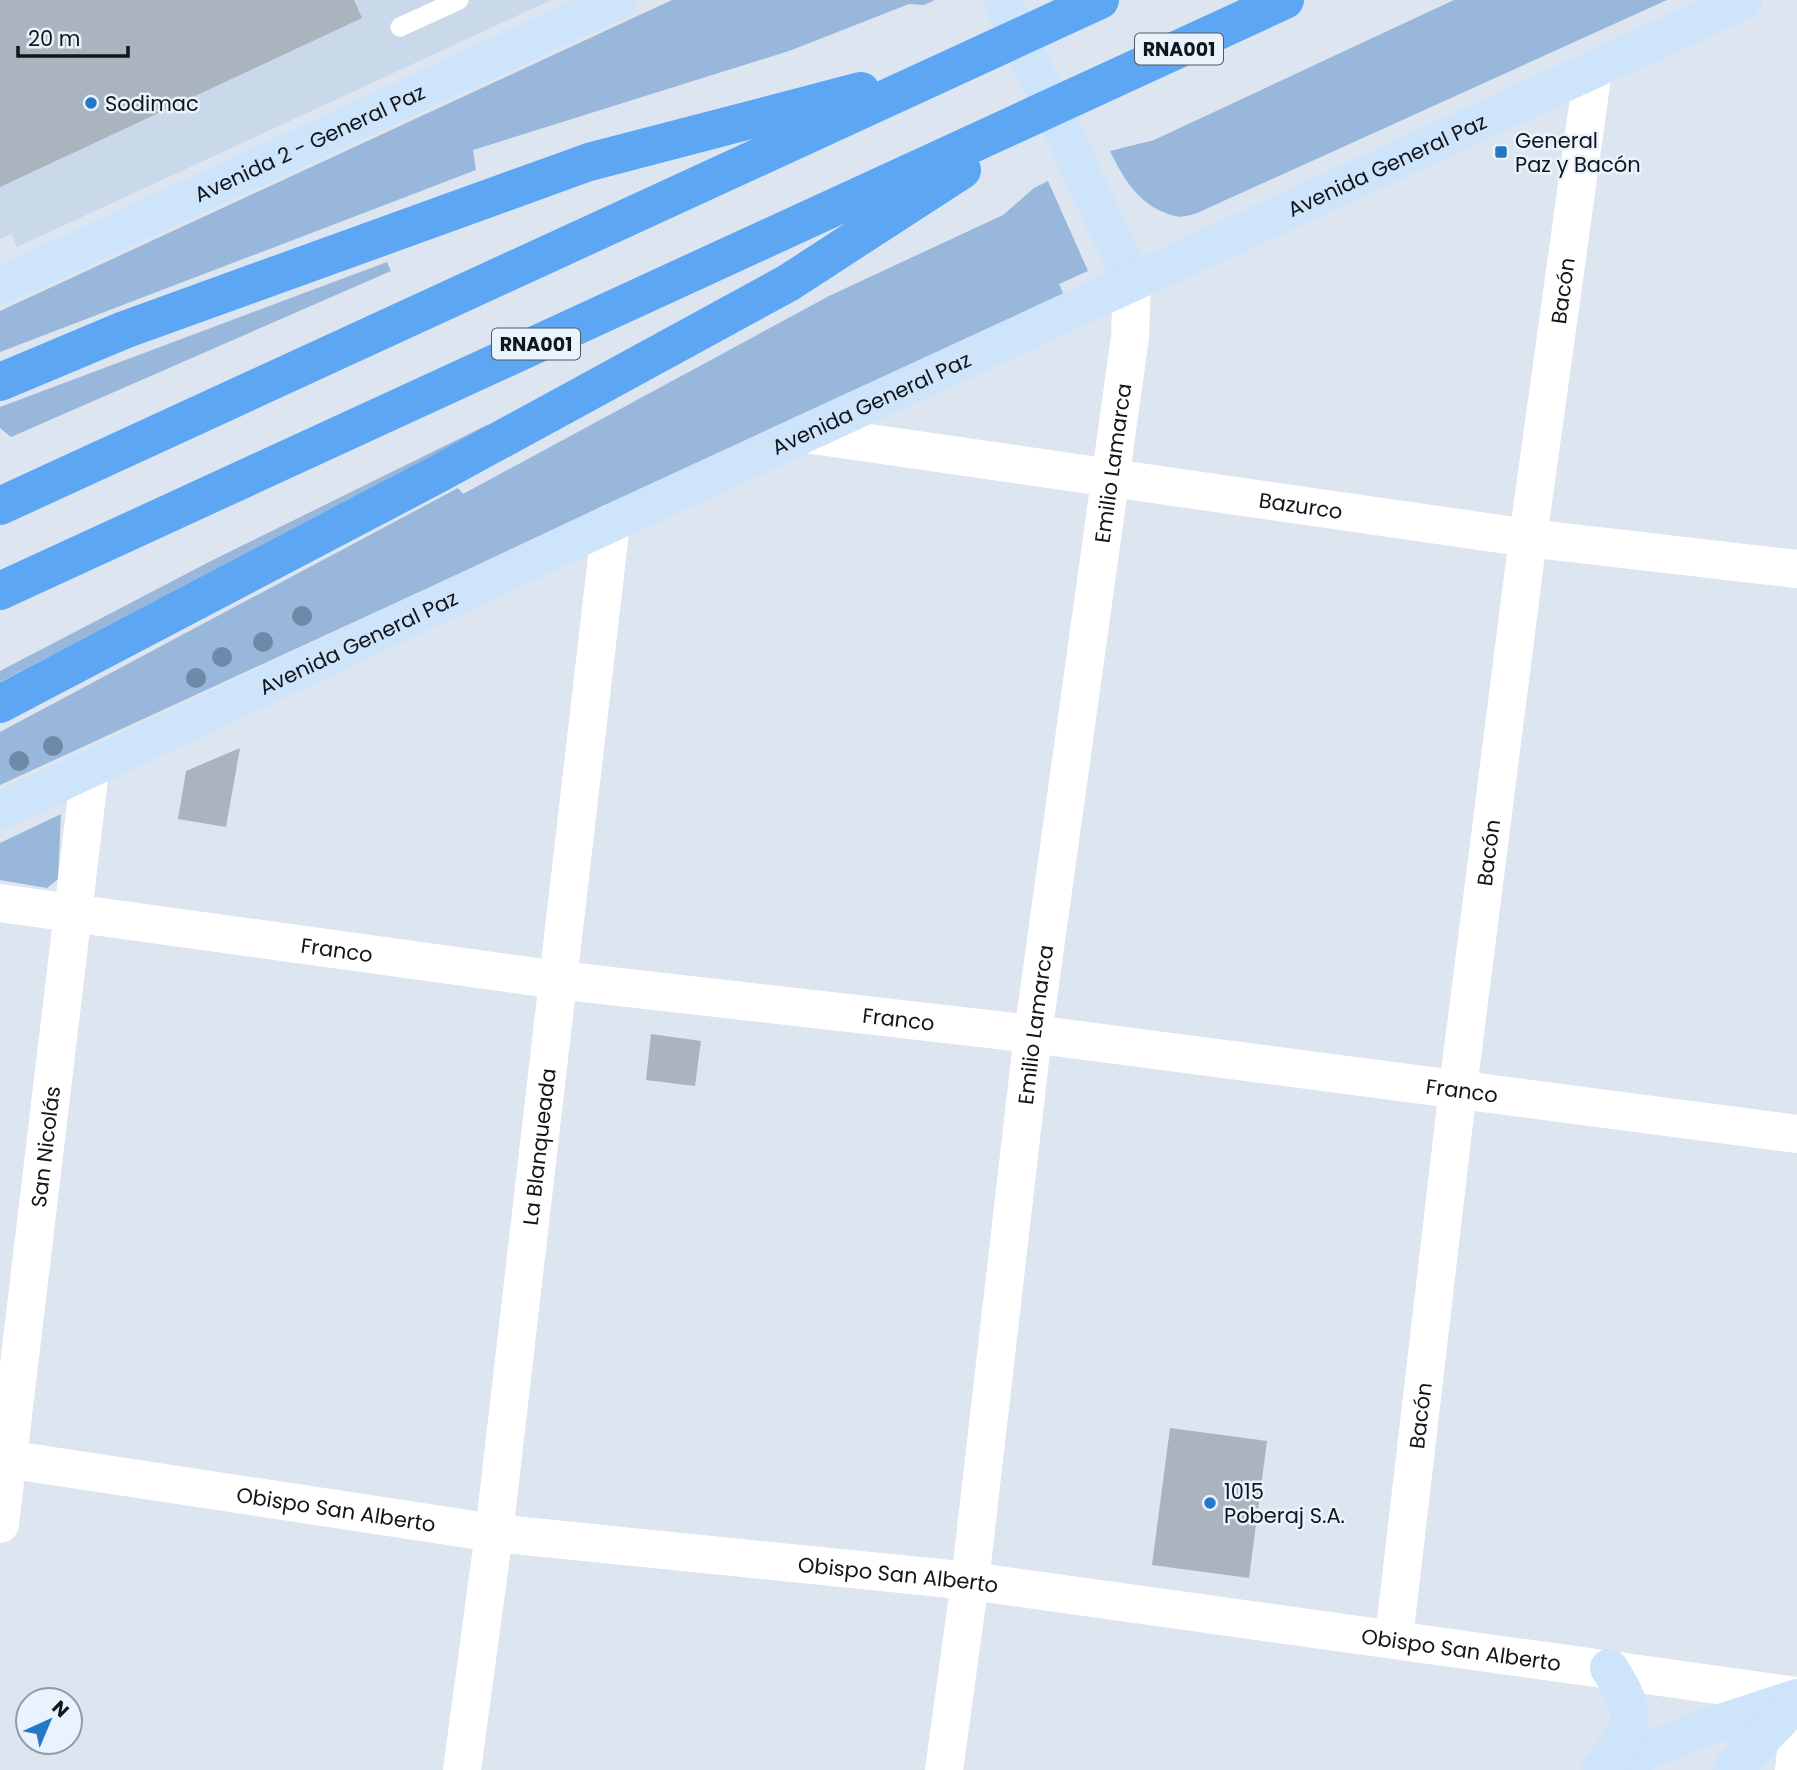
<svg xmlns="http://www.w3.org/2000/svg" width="1797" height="1770" viewBox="0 0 1797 1770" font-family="Poppins,sans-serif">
	<rect width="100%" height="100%" fill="#dce5f0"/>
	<path fill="#cad9ea" d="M0,0h551l-534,247 -5,-13 -12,5z"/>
	<path fill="#98b7da" d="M672,0h263l-11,5 -15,-1 -120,47 -316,99 3,20 -476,182v-41z
		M1454,0h213l-470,213c-7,2 -15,5 -22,3 -34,-8 -51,-36 -65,-65l44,-11z
		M1048,181l40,90 -29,13 5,11 -1064,490v-53l458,-244 5,6 366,-198 174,-81 31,-27z
		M387,262l4,9 -380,166 -11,-9v-21z
		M487,425l2,5 -489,252v-11l209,-109z
		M61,814l-3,65 -11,9 -47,-8v-37z"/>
	<path fill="#aab4be" d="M0,0h354l8,18 -362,169z
		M240,748l-14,79 -48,-8 8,-48z
		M651,1034l50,7 -6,45 -49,-6z
		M1170,1428l97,13 -18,137 -97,-13z"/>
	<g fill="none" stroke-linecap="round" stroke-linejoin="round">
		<path stroke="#fff" stroke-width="19" d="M400,27l59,-27"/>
		<g stroke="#fff" stroke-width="38">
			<path id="s1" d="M806,434l722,104 269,31"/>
			<path id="s2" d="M0,903l558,77 475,54 764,100"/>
			<path id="s3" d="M0,1458l494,75 476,48 827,115"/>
			<path id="s4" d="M0,1524l90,-754"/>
			<path id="s5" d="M1394,1638l64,-550 70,-550 65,-468"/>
			<path id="s6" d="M462,1770l32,-237 117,-1010"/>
			<path id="s7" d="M944,1770l26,-189 63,-547 97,-697 2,-56"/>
			<path d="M1794,1770l3,-27"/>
		</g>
		<g stroke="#cee4fb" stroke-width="38">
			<path d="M1002,0l130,281"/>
			<path id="s8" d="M0,286l618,-286"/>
			<path id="s9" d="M0,811l611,-288 1133,-523"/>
			<path d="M1600,1770l99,-40 98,-32"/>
			<path d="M1601,1770c32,-45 40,-53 8,-102"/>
			<path d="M1732,1770l65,-68"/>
		</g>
		<path stroke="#5ca6f3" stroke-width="38" d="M0,382l124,-52 465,-168 272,-71
			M0,506l1100,-506
			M0,591l1285,-591
			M0,704l438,-230 350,-191 174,-113"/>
	</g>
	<g fill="#6c8ba9">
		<circle cx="302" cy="616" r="10"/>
		<circle cx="263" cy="642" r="10"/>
		<circle cx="222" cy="657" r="10"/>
		<circle cx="196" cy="678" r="10"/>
		<circle cx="53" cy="746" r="10"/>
		<circle cx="19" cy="761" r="10"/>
	</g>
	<g fill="#2478c6" stroke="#e9f3fe" stroke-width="2.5">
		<circle cx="91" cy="103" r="7"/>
		<rect x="1494" y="145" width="14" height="14" rx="3.5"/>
		<circle cx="1210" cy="1503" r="7"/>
	</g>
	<g text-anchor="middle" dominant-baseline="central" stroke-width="5" stroke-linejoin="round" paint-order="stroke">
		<g fill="#e9f3fe" stroke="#52585e" stroke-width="2">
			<rect x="1135" y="33.5" width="88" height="31" rx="5"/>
			<rect x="492" y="328.5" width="88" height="31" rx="5"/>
		</g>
		<g font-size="19" font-weight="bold" fill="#121519">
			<text x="1179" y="49">RNA001</text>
			<text x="536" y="344">RNA001</text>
		</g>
		<g font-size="21" fill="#121519" stroke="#e9f3fe" text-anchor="start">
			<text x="105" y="103">Sodimac</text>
			<text x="1515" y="140">General<tspan x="1515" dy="24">Paz y Bacón</tspan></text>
			<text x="1224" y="1491">1015<tspan x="1224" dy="24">Poberaj S.A.</tspan></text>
		</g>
		<g font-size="21" fill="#121519" stroke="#e9f3fe">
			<text stroke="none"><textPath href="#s8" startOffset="341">Avenida 2 - General Paz</textPath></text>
			<text stroke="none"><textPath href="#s9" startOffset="1530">Avenida General Paz</textPath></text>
			<text stroke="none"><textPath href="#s5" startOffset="1358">Bacón</textPath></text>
			<text stroke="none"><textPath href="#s9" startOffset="962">Avenida General Paz</textPath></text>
			<text stroke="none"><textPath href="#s7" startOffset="1318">Emilio Lamarca</textPath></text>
			<text stroke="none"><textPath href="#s1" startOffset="500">Bazurco</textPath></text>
			<text stroke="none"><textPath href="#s9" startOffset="396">Avenida General Paz</textPath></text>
			<text stroke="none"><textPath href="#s5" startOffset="791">Bacón</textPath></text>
			<text stroke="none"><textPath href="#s2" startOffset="340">Franco</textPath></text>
			<text stroke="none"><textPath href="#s2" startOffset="906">Franco</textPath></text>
			<text stroke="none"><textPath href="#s7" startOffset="751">Emilio Lamarca</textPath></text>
			<text stroke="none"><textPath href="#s2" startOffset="1474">Franco</textPath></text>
			<text stroke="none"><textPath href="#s4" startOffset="380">San Nicolás</textPath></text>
			<text stroke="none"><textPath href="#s6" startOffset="628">La Blanqueada</textPath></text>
			<text stroke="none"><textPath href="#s5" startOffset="224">Bacón</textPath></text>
			<text stroke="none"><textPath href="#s3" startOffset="340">Obispo San Alberto</textPath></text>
			<text stroke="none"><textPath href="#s3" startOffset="906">Obispo San Alberto</textPath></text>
			<text stroke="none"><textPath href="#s3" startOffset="1474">Obispo San Alberto</textPath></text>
		</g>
	</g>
	<g transform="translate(49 1721) rotate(44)"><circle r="33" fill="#e9f3fe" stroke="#939aa2" stroke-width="2"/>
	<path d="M0-5L12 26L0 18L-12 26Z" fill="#2478c6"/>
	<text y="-10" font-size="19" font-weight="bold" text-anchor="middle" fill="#121519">N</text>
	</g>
	<path d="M18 46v10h110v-10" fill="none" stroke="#121519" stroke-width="3.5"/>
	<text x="28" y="46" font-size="21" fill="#121519" stroke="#e9f3fe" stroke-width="5" paint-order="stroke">20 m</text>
</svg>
